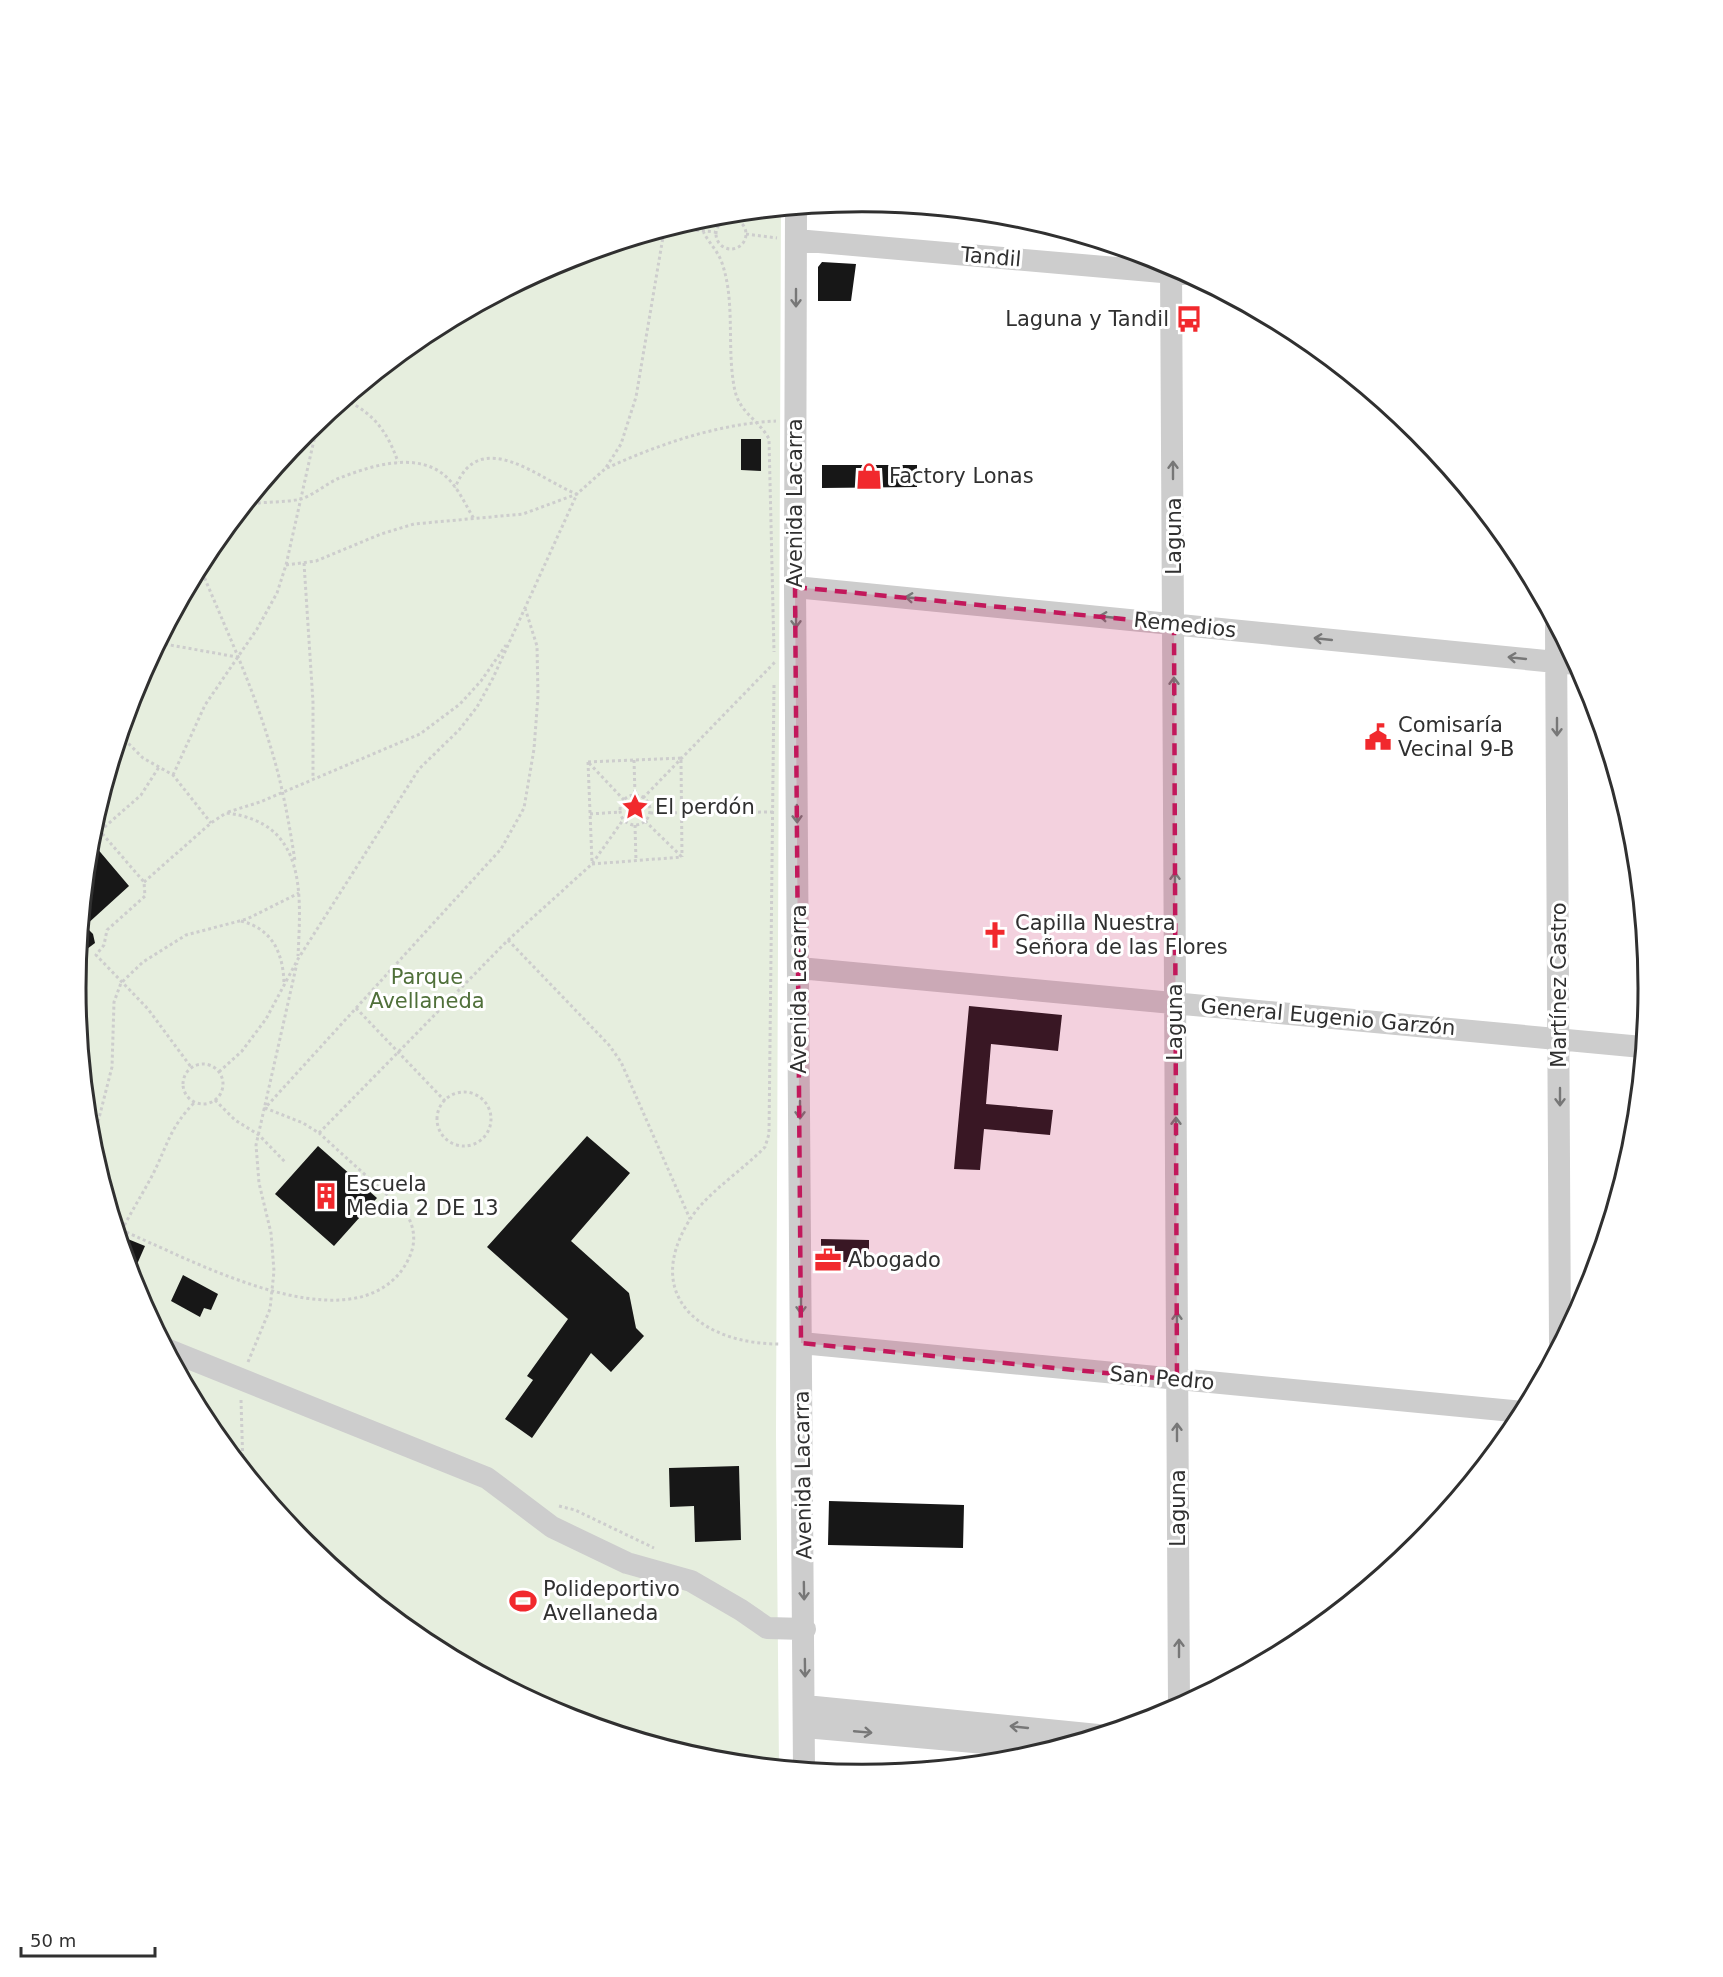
<svg xmlns="http://www.w3.org/2000/svg" width="1723" height="1977" viewBox="0 0 1723 1977" font-family="'DejaVu Sans',sans-serif">
	<rect width="100%" height="100%" fill="#fff"/>
	<path fill="#e6eede" d="M781,210l-5,1226 3,331 -71,-7 -148,-45 -136,-73 -119,-98 -98,-119 -72,-136 -45,-147 -15,-153 15,-154 45,-148 73,-136 98,-119 119,-98 136,-72 147,-45z"/>
	<path fill="#171717" d="M822,262l34,2 -5,37h-33v-34z
		M741,439h20v32l-20,-1z
		M822,465h95v22l-95,1z
		M90,840l39,46 -44,40 8,8 2,9 -8,6 -8,-4z
		M969,1006l93,9 -4,36 -67,-7 -5,60 67,6 -3,25 -66,-6 -4,41 -26,-1z
		M587,1136l43,37 -59,68 58,52 7,35 8,8 -33,36 -20,-19 -59,85 -27,-19 28,-39 -6,-4 41,-57 -81,-72z
		M318,1146l59,52 -43,48 -59,-52z
		M118,1235l27,11 -14,32 -11,-39z
		M821,1239l48,1v22h-48z
		M183,1275l35,19 -7,16 -7,-2 -4,9 -29,-16z
		M739,1466l2,74 -46,2 -1,-36 -24,1 -1,-39z
		M829,1501l135,4 -1,43 -135,-3z"/>
	<g fill="none" stroke-linecap="round" stroke-linejoin="round">
		<path stroke="#cdcdcd" stroke-width="3" stroke-dasharray="3 3" stroke-linecap="butt" d="M716 234a15 15 0 1 1 30 0a15 15 0 1 1-30 0Z
			M672,228l43,4
			M703,231c5,11 15,20 19,32 14,40 4,87 13,128 5,22 25,30 34,48l5,213
			M746,234l31,4
			M345,400c29,13 43,33 53,62
			M607,468c52,-24 111,-44 169,-47
			M246,505c18,-4 38,-2 55,-6 12,-4 24,-14 36,-20 31,-12 76,-28 106,-5 14,11 22,30 31,45
			M304,563l9,139v75
			M286,565l30,-4 65,-27 33,-10 109,-10 54,-20 28,-25 16,-25 15,-47 28,-166
			M200,567c24,58 52,117 70,178 12,38 19,77 25,116
			M525,608l12,38 1,50 -4,53 -10,59 -23,41 -236,259 38,15 16,10 189,-193 84,-76 31,-44
			M159,643l78,14
			M774,685l-5,449 -4,13c-22,23 -60,47 -76,74 -48,78 17,124 92,123
			M120,735l23,23 30,17 38,48
			M634,760l1,35
			M681,760l1,97
			M588,762l4,100
			M588,762l93,-4
			M589,763l35,37
			M173,775l32,-70 52,-76 20,-36 9,-28 32,-143
			M620 810a15 15 0 1 1 30 0a15 15 0 1 1-30 0Z
			M643,798l133,-137
			M228,812l32,-10 160,-68 40,-30 21,-23 25,-36
			M650,813l124,-1
			M590,814l30,-2
			M645,821l37,36
			M635,825l1,36
			M92,828l8,3 44,51 1,14 -38,34 -3,15 -8,10 52,54 43,58
			M100,831l41,-36 18,-28
			M592,864l90,-7
			M144,882l67,-59 15,-10c81,9 75,80 72,143
			M241,921c31,8 42,31 43,62
			M508,940l101,105 12,17 69,157
			M356,1008l89,93
			M183 1084a20 20 0 1 1 40 0a20 20 0 1 1-40 0Z
			M219,1072l23,-21 24,-32 32,-60 121,-190 40,-39 18,-23 16,-29 84,-184c-36,-13 -97,-70 -122,-6
			M437 1119a27 27 0 1 1 54 0a27 27 0 1 1-54 0Z
			M215,1100l20,20 24,15 27,28
			M90,1138l8,-16 14,-55 2,-65 7,-19 22,-21 43,-27 61,-16 52,-26
			M121,1230c68,28 224,116 281,40 14,-20 16,-38 3,-59l-86,-78
			M119,1236c10,-21 23,-41 34,-62 15,-30 17,-47 42,-72
			M248,1362l22,-53 4,-38 -3,-38 -12,-50 -3,-38 41,-182
			M241,1400l2,68
			M559,1506l16,4 79,38"/>
		<path stroke="#cdcdcd" stroke-width="22" d="M796,208l-1,379 9,1182
			M796,240l389,34
			M1171,267l8,1439
			M795,587l781,77
			M1556,627l4,715
			M799,968l843,79
			M801,1343l722,69
			M166,1349l321,129 65,49 75,36 64,18 50,29 26,18 38,1
			M805,1706l293,29
			M805,1727l246,22"/>
	</g>
	<defs><path id="oneway-shaft" d="M-6 0H5M1.5-3L5.5 0L1.5 3" fill="none" stroke-width="1.6" stroke-linecap="round" stroke-linejoin="round" transform="scale(1.5)"/></defs>
	<g stroke="#777">
		<use href="#oneway-shaft" transform="translate(796 298) rotate(90)"/>
		<use href="#oneway-shaft" transform="translate(1173 470) rotate(-90)"/>
		<use href="#oneway-shaft" transform="translate(914 598) rotate(-174)"/>
		<use href="#oneway-shaft" transform="translate(1108 617) rotate(-174)"/>
		<use href="#oneway-shaft" transform="translate(796 619) rotate(90)"/>
		<use href="#oneway-shaft" transform="translate(1323 639) rotate(-174)"/>
		<use href="#oneway-shaft" transform="translate(1517 658) rotate(-174)"/>
		<use href="#oneway-shaft" transform="translate(1174 686) rotate(-90)"/>
		<use href="#oneway-shaft" transform="translate(1557 727) rotate(90)"/>
		<use href="#oneway-shaft" transform="translate(797 814) rotate(89)"/>
		<use href="#oneway-shaft" transform="translate(1175 881) rotate(-90)"/>
		<use href="#oneway-shaft" transform="translate(1560 1097) rotate(90)"/>
		<use href="#oneway-shaft" transform="translate(800 1110) rotate(90)"/>
		<use href="#oneway-shaft" transform="translate(1176 1126) rotate(-90)"/>
		<use href="#oneway-shaft" transform="translate(801 1305) rotate(90)"/>
		<use href="#oneway-shaft" transform="translate(1177 1321) rotate(-90)"/>
		<use href="#oneway-shaft" transform="translate(1177 1432) rotate(-90)"/>
		<use href="#oneway-shaft" transform="translate(804 1591) rotate(89)"/>
		<use href="#oneway-shaft" transform="translate(1179 1648) rotate(-90)"/>
		<use href="#oneway-shaft" transform="translate(805 1668) rotate(89)"/>
		<use href="#oneway-shaft" transform="translate(1019 1727) rotate(-174)"/>
		<use href="#oneway-shaft" transform="translate(863 1732) rotate(5)"/>
	</g>
	<path fill="#c2185b" fill-opacity="0.2" stroke="#c2185b" stroke-width="4.5" stroke-dasharray="12 8" stroke-linejoin="round" d="M795,587l379,37 3,756 -376,-37z"/>
	<defs>
		<symbol id="bus-bare" viewBox="-9 -9 18 18"><path d="M-5-6H5V4H4V6H2V4H-2V6H-4V4H-5ZM-3.5-4V0h7V-4ZM-3.5 1.2v1.5H-2V1.2ZM2 1.2v1.5H3.5V1.2Z" fill="#f1292d" stroke="#fff" stroke-width="2.5" paint-order="stroke"/></symbol>
		<symbol id="shop-bare" viewBox="-9 -9 18 18"><path d="M-5-2.5h2.3a2.7 3.5 0 0 1 5.4 0H5L5.5 6h-11ZM-1.5-2.5h3a1.5 2.3 0 0 0-3 0Z" fill="#f1292d" stroke="#fff" stroke-width="2.5" paint-order="stroke"/></symbol>
		<symbol id="civic-bare" viewBox="-9 -9 18 18"><path d="M-.6-6.5H3V-4.5H.6V-3L4-1V1h2V6H-6V1h2V-1L-.6-3ZM-1.2 2.5V6h2.4V2.5Z" fill="#f1292d" stroke="#fff" stroke-width="2.5" paint-order="stroke"/></symbol>
		<symbol id="sight-bare" viewBox="-9 -9 18 18"><path d="M0-6L1.8-2.2L6-1.7L2.9 1.2L3.7 5.4L0 3.3L-3.7 5.4L-2.9 1.2L-6-1.7L-1.8-2.2Z" fill="#f1292d" stroke="#fff" stroke-width="2.5" paint-order="stroke"/></symbol>
		<symbol id="church-bare" viewBox="-9 -9 18 18"><path d="M-1.2-6h2.4v3.5h3.3v2.4h-3.3V6h-2.4V-.1h-3.3v-2.4h3.3Z" fill="#f1292d" stroke="#fff" stroke-width="2.5" paint-order="stroke"/></symbol>
		<symbol id="building-bare" viewBox="-9 -9 18 18"><path d="M-4-6H4V6H1V3H-1V6H-4ZM-2.5-4.3h1.7v1.8h-1.7ZM.8-4.3h1.7v1.8H.8ZM-2.5-1h1.7V.8h-1.7ZM.8-1h1.7V.8H.8Z" fill="#f1292d" stroke="#fff" stroke-width="2.5" paint-order="stroke"/></symbol>
		<symbol id="office-bare" viewBox="-9 -9 18 18"><path d="M-6-3h4V-5.5h4V-3h4V5H-6ZM-1-4.5V-3h2v-1.5ZM-6 0V1H6V0Z" fill="#f1292d" stroke="#fff" stroke-width="2.5" paint-order="stroke"/></symbol>
		<symbol id="stadium-bare" viewBox="-9 -9 18 18"><path d="M0-5a6.5 5 0 1 0 0 10a6.5 5 0 1 0 0-10ZM-3.5-1.8h7v3.6h-7Z" fill="#f1292d" stroke="#fff" stroke-width="2.5" paint-order="stroke"/></symbol>
	</defs>
	<g fill-rule="evenodd">
		<use href="#bus-bare" x="1170" y="300" width="38" height="38"/>
		<use href="#shop-bare" x="850" y="457" width="38" height="38"/>
		<use href="#civic-bare" x="1359" y="718" width="38" height="38"/>
		<use href="#sight-bare" x="616" y="788" width="38" height="38"/>
		<use href="#church-bare" x="976" y="916" width="38" height="38"/>
		<use href="#building-bare" x="307" y="1177" width="38" height="38"/>
		<use href="#office-bare" x="809" y="1241" width="38" height="38"/>
		<use href="#stadium-bare" x="504" y="1582" width="38" height="38"/>
	</g>
	<g text-anchor="middle" dominant-baseline="central" stroke-width="6" stroke-linejoin="round" paint-order="stroke">
		<g font-size="21" fill="#303030" stroke="#fff">
			<text transform="translate(991 257) rotate(5)">Tandil</text>
			<text transform="translate(795 503) rotate(-90)">Avenida Lacarra</text>
			<text transform="translate(1174 536) rotate(-90)">Laguna</text>
			<text transform="translate(1185 625) rotate(6)">Remedios</text>
			<text transform="translate(1559 985) rotate(-90)">Martínez Castro</text>
			<text transform="translate(799 989) rotate(-90)">Avenida Lacarra</text>
			<text transform="translate(1328 1017) rotate(5)">General Eugenio Garzón</text>
			<text transform="translate(1175 1022) rotate(-90)">Laguna</text>
			<text transform="translate(1162 1378) rotate(5)">San Pedro</text>
			<text transform="translate(803 1475) rotate(-91)">Avenida Lacarra</text>
			<text transform="translate(1178 1508) rotate(-90)">Laguna</text>
		</g>
		<g font-size="21" fill="#303030" stroke="#fff" text-anchor="start">
			<text x="1169" y="319" text-anchor="end">Laguna y Tandil</text>
			<text x="889" y="476">Factory Lonas</text>
			<text x="1398" y="725">Comisaría<tspan x="1398" dy="24">Vecinal 9-B</tspan></text>
			<text x="655" y="807">El perdón</text>
			<text x="1015" y="923">Capilla Nuestra<tspan x="1015" dy="24">Señora de las Flores</tspan></text>
			<text x="346" y="1184">Escuela<tspan x="346" dy="24">Media 2 DE 13</tspan></text>
			<text x="848" y="1260">Abogado</text>
			<text x="543" y="1589">Polideportivo<tspan x="543" dy="24">Avellaneda</tspan></text>
		</g>
		<g font-size="21" fill="#50703a" stroke="#fff">
			<text x="427" y="977">Parque<tspan x="427" dy="24">Avellaneda</tspan></text>
		</g>
	</g>
	<path d="M0 0H1723V1977H0ZM86 988a776 776 0 1 1 1552 0a776 776 0 1 1-1552 0Z" fill="#fff" fill-rule="evenodd"/>
	<path fill="none" stroke="#303030" stroke-width="3" d="M86 988a776 776 0 1 1 1552 0a776 776 0 1 1-1552 0Z"/>
	<path d="M21 1947v9h134v-9" fill="none" stroke="#303030" stroke-width="3"/>
	<text x="30" y="1947" font-size="18" fill="#303030" stroke="#ffffff" stroke-width="4.5" paint-order="stroke">50 m</text>
</svg>
